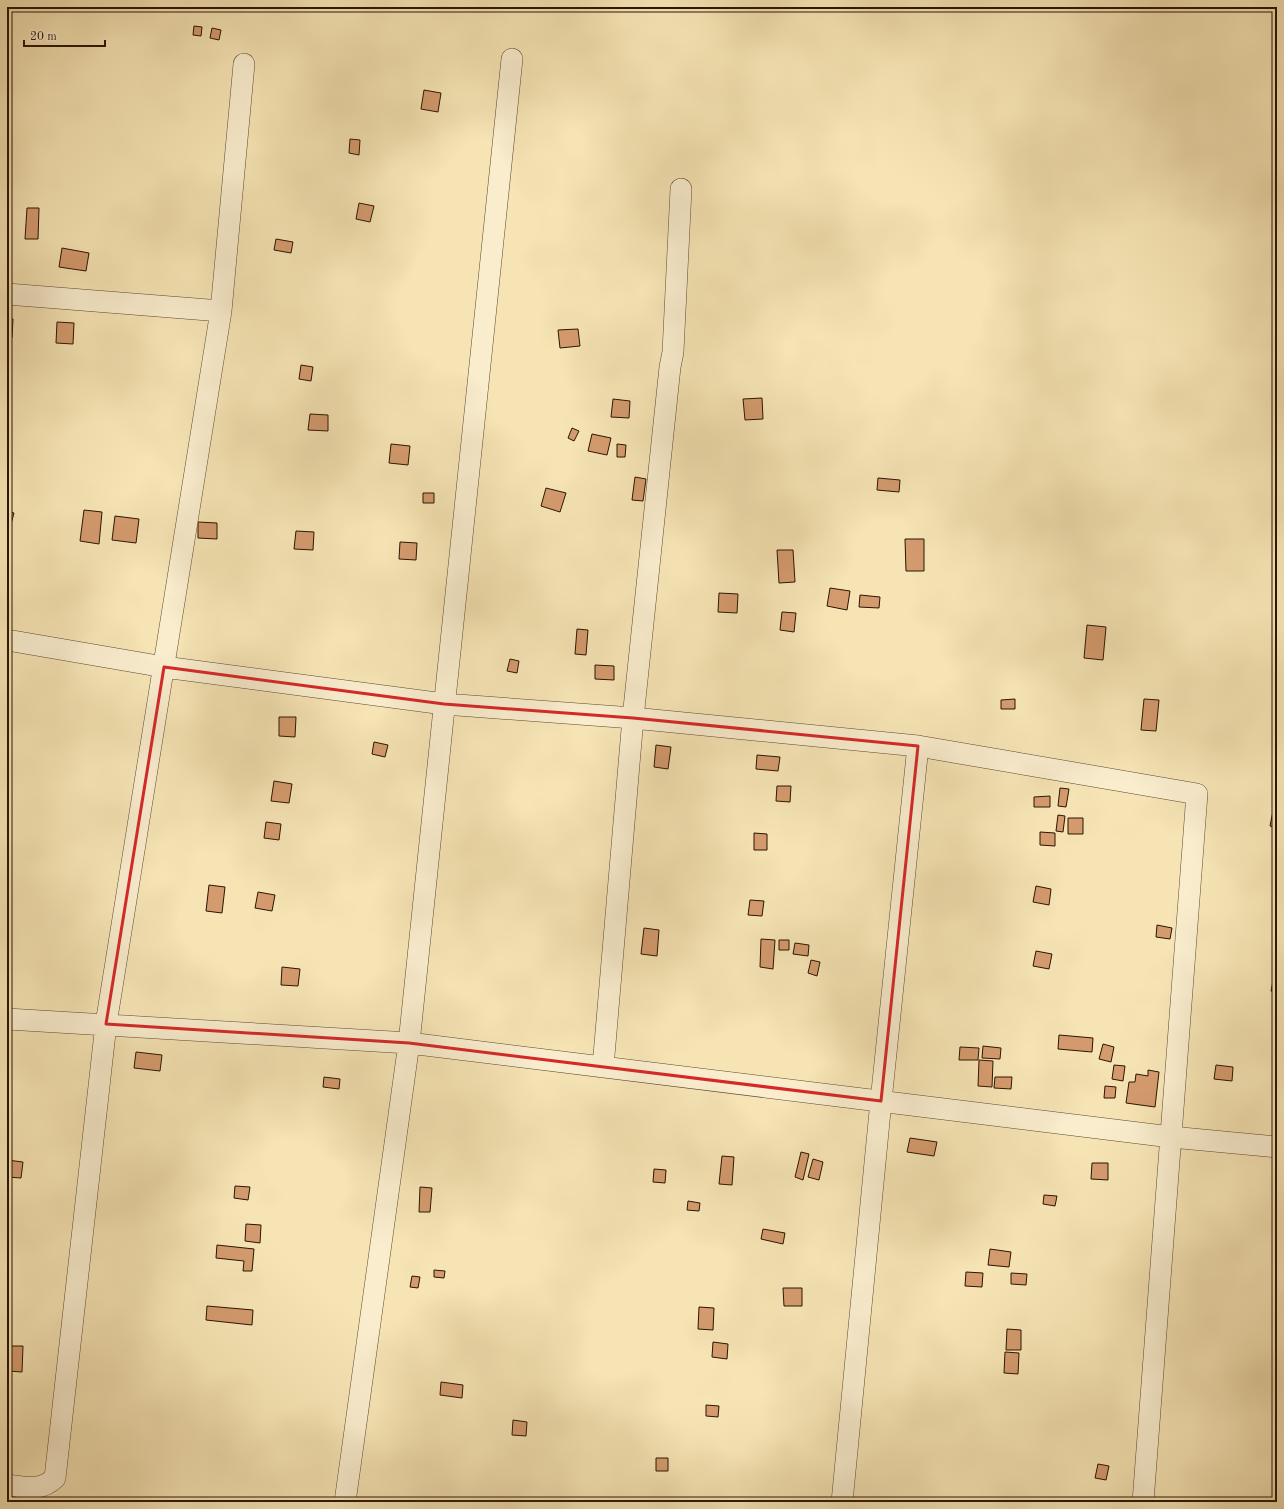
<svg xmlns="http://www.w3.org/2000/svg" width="1284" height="1509" viewBox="0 0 1284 1509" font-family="'Old Standard TT',serif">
	<rect width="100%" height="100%" fill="#f6e4b4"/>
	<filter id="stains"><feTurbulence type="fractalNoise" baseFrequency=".005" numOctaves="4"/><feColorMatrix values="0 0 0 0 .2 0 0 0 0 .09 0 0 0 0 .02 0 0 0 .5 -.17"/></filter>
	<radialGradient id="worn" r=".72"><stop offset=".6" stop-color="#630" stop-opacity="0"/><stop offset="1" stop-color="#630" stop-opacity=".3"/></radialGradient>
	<path fill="#d49b6e" stroke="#2b1402" d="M194,26l8,1 -1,9 -8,-1z
		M212,28l9,2 -2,10 -9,-2z
		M424,90l17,3 -3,19 -17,-3z
		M350,139l10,1 -1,15 -10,-2z
		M359,203l15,3 -4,16 -14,-3z
		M27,208h12l-1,31h-13z
		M276,239l17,3 -2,11 -17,-3z
		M62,248l27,5 -3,18 -27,-4z
		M7,319h6l-1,19 -5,-1z
		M57,322l17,1 -1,21 -17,-1z
		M578,329l2,17 -20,2 -2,-18z
		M301,365l12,2 -2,14 -12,-2z
		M762,398l1,21 -18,1 -2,-21z
		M613,399l17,2 -1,17 -18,-1z
		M310,414l18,1v16l-20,-1z
		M572,428l7,3 -5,10 -6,-3z
		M592,434l19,4 -4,17 -19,-4z
		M391,444l19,2 -2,19 -19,-2z
		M617,444l9,1 -1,12h-8z
		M635,477l11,2 -3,22 -11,-1z
		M878,478l22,2 -1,12 -22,-2z
		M546,488l20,5 -6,19 -19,-6z
		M423,493h11v10h-11z
		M84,510l18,2 -3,32 -19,-3z
		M7,511l7,2 -3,11 -4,-1z
		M115,516l24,3 -3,24 -24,-3z
		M198,522l19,1v16l-19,-1z
		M296,531l18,1 -1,18 -19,-1z
		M905,539h19v32h-18z
		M400,542l17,1 -1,17 -17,-1z
		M777,550h16l2,32 -16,1z
		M830,588l20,3 -3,19 -20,-4z
		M719,593l19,1 -1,19 -19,-1z
		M860,595l20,2 -1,11 -20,-1z
		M782,612l14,1 -2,19 -14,-2z
		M1087,625l19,2 -3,33 -19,-2z
		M577,629l11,1 -2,25 -11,-1z
		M510,659l9,2 -2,12 -10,-2z
		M595,665l19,1v14l-19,-1z
		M1015,699v10h-14v-9z
		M1144,699l15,1 -3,31 -15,-1z
		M279,717h17l-1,20 -16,-1z
		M374,742l14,3 -3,12 -13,-3z
		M656,745l15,2 -3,22 -14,-2z
		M757,755l23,2 -2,14 -22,-2z
		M274,781l18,3 -3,19 -18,-2z
		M777,786h14l-1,16 -14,-1z
		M1060,788l9,1 -3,18 -8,-1z
		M1050,796v11h-16v-10z
		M1273,811l4,1v16l-7,-2z
		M1058,815l7,1 -2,16 -7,-1z
		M1068,818h15v16h-15z
		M266,822l15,2 -2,16 -15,-2z
		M1040,832l15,1v13l-15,-1z
		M754,833l13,1v16h-13z
		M209,885l16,2 -3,26 -16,-2z
		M1036,886l15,3 -2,16 -16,-3z
		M258,892l17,3 -3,16 -17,-3z
		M750,900l14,1 -2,15 -14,-1z
		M1157,925l15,3 -2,11 -14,-2z
		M644,928l15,2 -2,26 -16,-2z
		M761,939l14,1 -2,29 -13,-2z
		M779,940h10v10h-10z
		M795,943l14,2 -1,11 -15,-2z
		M1036,951l16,3 -3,15 -16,-3z
		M811,960l9,2 -3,14 -9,-3z
		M282,967l18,2 -2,17 -17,-1z
		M1273,981l4,1v11l-6,-2z
		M1059,1035l34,3 -1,14 -34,-3z
		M1103,1044l11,3 -3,15 -12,-3z
		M983,1046l18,2 -1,11 -18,-1z
		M960,1047l19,1 -1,12h-19z
		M136,1052l26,3 -2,16 -26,-3z
		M979,1060l14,1 -1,26 -14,-1z
		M1114,1065l11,1 -2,15 -11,-2z
		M1216,1065l17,2 -1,14 -18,-2z
		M1148,1070l11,2 -4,35 -29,-4 3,-21h6l1,-8 12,2z
		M324,1077l16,2 -1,10 -16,-2z
		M995,1077h17l-1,12 -17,-1z
		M1105,1086l11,1 -1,11h-11z
		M910,1138l27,4 -3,14 -27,-4z
		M801,1152l8,2 -6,26 -8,-3z
		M722,1156l12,1 -2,28 -13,-1z
		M813,1159l10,3 -4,18 -11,-3z
		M7,1160l16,2 -2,16 -14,-1z
		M1092,1163h16v17l-17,-1z
		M654,1169l12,1 -1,13 -12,-1z
		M235,1186l15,1 -2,13 -14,-2z
		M420,1187l12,1 -2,24h-11z
		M1044,1195l13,1 -2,10 -12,-2z
		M688,1201l12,2 -1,8 -12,-1z
		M246,1224l15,1 -1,18 -15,-2z
		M763,1229l22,4 -2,11 -22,-5z
		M217,1245l37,4 -2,22h-9l1,-10 -28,-3z
		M990,1249l21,3 -2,15 -21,-2z
		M434,1270l11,1 -1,7 -10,-1z
		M966,1272l17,1 -1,14 -17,-1z
		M1011,1273l16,1 -1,11 -15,-1z
		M412,1276l8,1 -2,11 -8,-1z
		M783,1288h19v18h-18z
		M207,1306l46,4 -1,15 -46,-5z
		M699,1307l15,1 -1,22 -15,-1z
		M1007,1329l14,1v20h-15z
		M713,1342l15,2 -1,15 -15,-2z
		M7,1346h16l-1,26 -15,-1z
		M1005,1352l14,1 -1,21 -14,-1z
		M441,1382l22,3 -1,13 -22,-3z
		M706,1405l13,1 -1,11 -12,-1z
		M513,1420l14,2 -1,14 -14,-1z
		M656,1458h12v13h-12z
		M1098,1464l11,2 -3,14 -11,-2z"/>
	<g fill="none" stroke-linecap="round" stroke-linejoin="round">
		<defs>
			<path id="minor" d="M7,294l214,17
				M7,640l157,27 280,37 189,14 285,28 279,48 -54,708
				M7,1019l402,24 762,94 106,10
				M603,1067l30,-349 37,-351 3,-15 8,-163
				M7,1485c19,2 33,7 48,-7l51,-454 115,-713 23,-247
				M345,1502l64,-459 103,-984
				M842,1502l39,-401 37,-355"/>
		</defs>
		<use href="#minor" stroke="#5e482e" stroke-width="22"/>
		<use href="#minor" stroke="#f9edce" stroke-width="21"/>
	</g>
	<path fill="none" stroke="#d62828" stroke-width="3" stroke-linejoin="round" d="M164,667l280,37 189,14 285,28 -37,355 -472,-58 -303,-19z"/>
	<rect width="1284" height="1509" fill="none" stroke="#f6e4b4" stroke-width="24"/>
	<rect x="8" y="8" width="1268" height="1493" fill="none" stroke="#2b1402" stroke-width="2"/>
	<rect x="12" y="12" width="1260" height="1485" fill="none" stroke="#2b1402"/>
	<path d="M24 40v6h81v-6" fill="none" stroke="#2b1402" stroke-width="2"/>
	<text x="30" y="40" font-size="12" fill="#2b1402" stroke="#f9edce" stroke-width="3" paint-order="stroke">20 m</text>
	<rect width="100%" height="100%" filter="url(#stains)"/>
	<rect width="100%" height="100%" fill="url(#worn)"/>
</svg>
